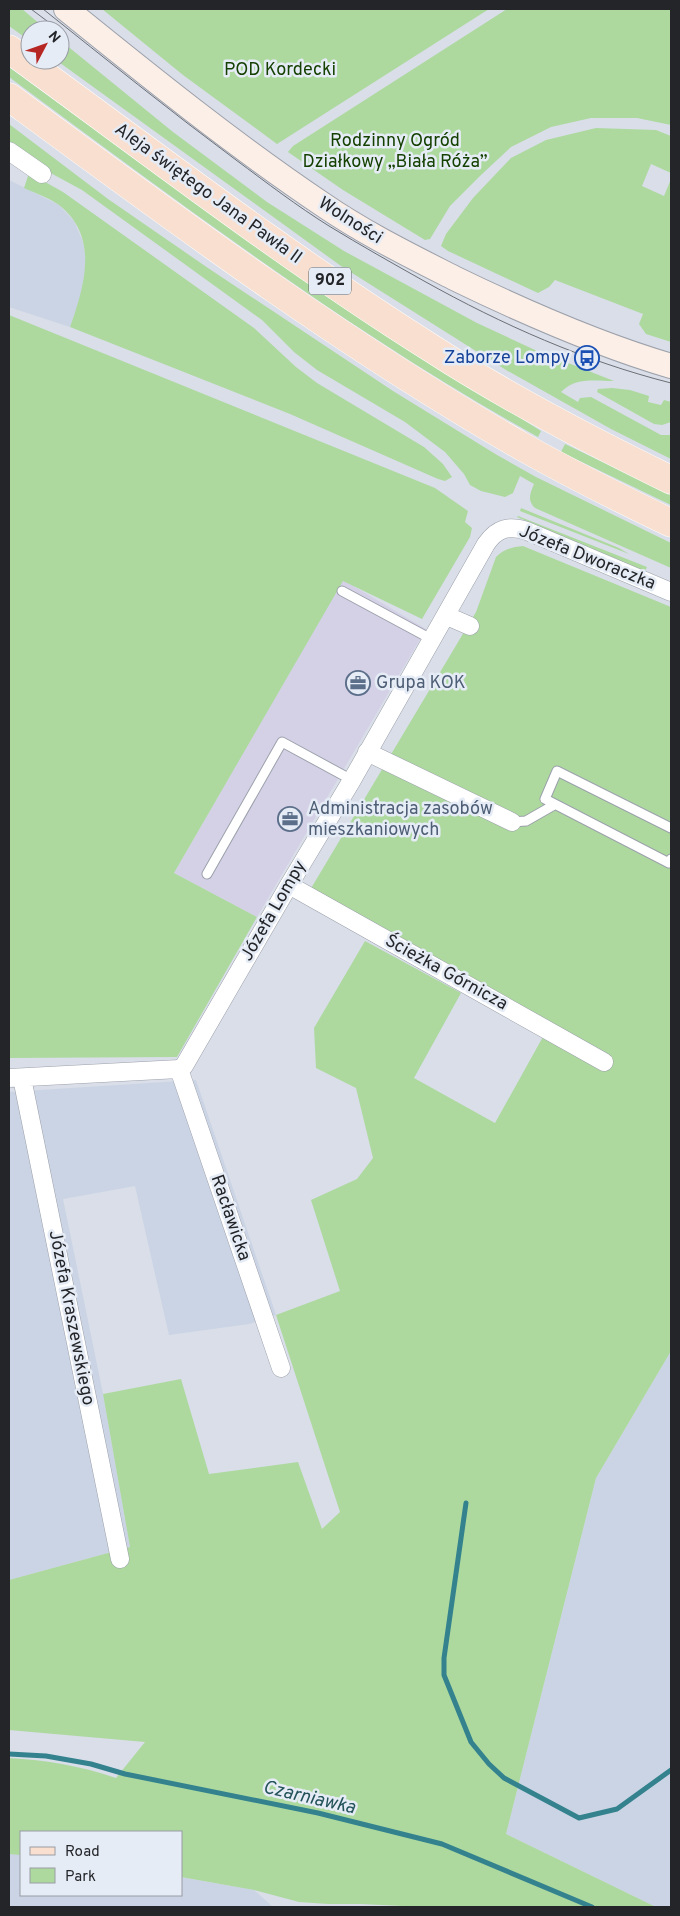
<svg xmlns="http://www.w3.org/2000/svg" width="680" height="1916" viewBox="0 0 680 1916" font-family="Overpass,sans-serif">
	<rect width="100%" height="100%" fill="#d9dee8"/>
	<path fill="#d4d1e7" d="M343,580l83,49 -169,288 -83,-44z"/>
	<path fill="#cbd4e4" d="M9,180l50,25 15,16 9,21 4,25 -5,26 -12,34 -61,-20z
		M196,1080l80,235 -27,9 -80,11 -34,-149 -72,13 40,195 27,153 -121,33v-488z
		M671,1351v556h-15l-150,-73 90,-356z
		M9,1854h12v41h160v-18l73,13 19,17h-264z"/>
	<path fill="#add99f" d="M9,9h13l25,21h-17v11l-21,-15z
		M102,9h387l-212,135 -94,-69z
		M507,9h164v116l-34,-7h-46l-40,9 -40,20 -30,28 -31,31 -20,33 -5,1 -82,-50 -55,-38 5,-6z
		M60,40l113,92 94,70 77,49 133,72 58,27 79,31c-21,0 -38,-4 -53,11l17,10 2,-4 11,-1 70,38h10v24l-60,-30 -105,-59 -165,-104 -285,-206h4z
		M9,67l141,103 194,137 197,124 -3,6c-187,-104 -357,-233 -529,-360z
		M9,124l99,75 100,69 185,123 104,64 39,22 135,66v25l-136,-60c-8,-8 -5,-14 -1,-24l-14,-8 -7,17 -8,4 -24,-6 -11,-6 -6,-11 -19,-22 -40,-30 -88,-52 -23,-18 -32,-32 -180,-130 -37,-20 -36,-27z
		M596,128l60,2 15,6v37l-20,-9 -9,22 22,10 7,-17v163l-25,-8 -7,-10 4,-10 -88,-34 -6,7 -11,6 -90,-42 -7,-5 5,-12 27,-36 38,-40 35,-18z
		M29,173l34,19 191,136 42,39 21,16 107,64 19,17 9,13 -7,4 -7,-2 -148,-65 -220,-87c14,-40 30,-90 -11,-122 -10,-7 -24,-12 -35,-17z
		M9,315l426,173 33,23 -3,11 7,6 -2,9 -48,82 -79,-38 -169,292 83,44 -80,140 -168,1z
		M612,388l18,2 19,6 -1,6 13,3 3,-5 7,2v20l-9,3 -8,-1 -57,-32 1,-3z
		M565,444l106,51v10l-110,-53z
		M521,508l98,40 10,6 -109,-43z
		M518,516l129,51 -2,4 -128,-54z
		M523,546l148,61v744l-75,127 -90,356 150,73h-233l-62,-3h-33l-29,-2 -45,-12 -73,-13v-45h-160v23l-12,-1v-96c37,2 72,8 107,20l29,-36 -136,-12v-150l121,-33 -27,-153 78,-15 28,95 89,-12 24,67 18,-17 -64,-197 64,-24 -29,-91 46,-21 16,-21 -17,-70 -40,-20 -2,-40 51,-87 96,52 -47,85 81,45 54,-97 -239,-136 166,-278 20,-55c8,-8 16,-10 27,-11z"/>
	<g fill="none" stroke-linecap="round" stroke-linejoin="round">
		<path stroke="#33828e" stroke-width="5" d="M466,1503l-22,155v17l27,67 18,22 15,14 75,40 38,-9 54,-39
			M9,1754l37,2 45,8 34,10 193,39 124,31 150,63"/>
		<defs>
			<path id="lane" d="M342,591l91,49
				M512,822l14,-1 28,-16
				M671,828l-114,-57 -12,28 124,64 2,-4
				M207,874l75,-132 70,38"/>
			<path id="street" d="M9,151l33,23
				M447,616l23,10
				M367,752l145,70
				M289,885l315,177
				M179,1069l102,299
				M9,1078l170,-9 5,-3 105,-181 63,-105 134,-236c11,-16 23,-19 41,-13l144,61
				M22,1078l98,481"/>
			<path id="secondary" d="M66,9c84,68 167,135 256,195 42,29 87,51 132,74 70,34 142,66 217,88"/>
			<path id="primary" d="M9,49c139,101 276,207 422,299 77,50 158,92 240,132
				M9,97c167,123 334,247 514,350 48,27 98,52 148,76"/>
		</defs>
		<use href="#lane" stroke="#9ca1ab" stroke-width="11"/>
		<use href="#street" stroke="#9ca1ab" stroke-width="19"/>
		<use href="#secondary" stroke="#9ca1ab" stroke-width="26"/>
		<use href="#primary" stroke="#fff" stroke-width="29"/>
		<use href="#lane" stroke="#fff" stroke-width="9"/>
		<use href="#street" stroke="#fff" stroke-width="18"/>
		<use href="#secondary" stroke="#fcefe7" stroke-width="24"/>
		<use href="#primary" stroke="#f9dfcf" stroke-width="28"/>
		<path stroke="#6c6f76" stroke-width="1" d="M31,9l16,12
			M43,9c64,51 127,102 193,151 31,23 61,46 93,66 31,19 63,37 95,55 79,44 160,80 247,102"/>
	</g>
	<defs>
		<symbol id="bus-ring" viewBox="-11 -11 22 22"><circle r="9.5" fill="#e6ecf6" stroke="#1a4fb4" stroke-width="1.5"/><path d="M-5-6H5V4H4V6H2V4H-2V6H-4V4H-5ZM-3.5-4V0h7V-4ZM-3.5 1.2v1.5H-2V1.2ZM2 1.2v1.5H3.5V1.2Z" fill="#1a4fb4"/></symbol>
		<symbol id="office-ring" viewBox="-11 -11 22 22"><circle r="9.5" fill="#e6ecf6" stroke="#5c6f8a" stroke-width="1.5"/><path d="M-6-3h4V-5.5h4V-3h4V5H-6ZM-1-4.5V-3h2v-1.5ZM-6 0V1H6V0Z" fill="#5c6f8a"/></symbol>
	</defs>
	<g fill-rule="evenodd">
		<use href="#bus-ring" x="573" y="344" width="28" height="28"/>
		<use href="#office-ring" x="344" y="669" width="28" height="28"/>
		<use href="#office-ring" x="276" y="805" width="28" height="28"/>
	</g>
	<g text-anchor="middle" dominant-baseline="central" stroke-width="5" stroke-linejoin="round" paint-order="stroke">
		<rect fill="#e6ecf6" stroke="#5e6166" stroke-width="1" x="309" y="267.5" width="42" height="27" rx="4"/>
		<g font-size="16" font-weight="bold" fill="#232529">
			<text x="330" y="281">902</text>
		</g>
		<g font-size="18" fill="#154100" stroke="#e6ecf6">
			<text x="280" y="70">POD Kordecki</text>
			<text x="395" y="141">Rodzinny Ogród<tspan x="395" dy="21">Działkowy „Biała Róża”</tspan></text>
		</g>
		<g font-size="18" fill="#232529" stroke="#e6ecf6">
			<text transform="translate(208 194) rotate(36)">Aleja świętego Jana Pawła II</text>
			<text transform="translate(350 221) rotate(32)">Wolności</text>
			<text transform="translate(587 558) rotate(22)">Józefa Dworaczka</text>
			<text transform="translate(274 911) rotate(-60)">Józefa Lompy</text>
			<text transform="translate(446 973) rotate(29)">Ścieżka Górnicza</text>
			<text transform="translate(230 1218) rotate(71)">Racławicka</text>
			<text transform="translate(71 1318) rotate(79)">Józefa Kraszewskiego</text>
		</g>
		<g font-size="18" fill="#164399" stroke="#e6ecf6" text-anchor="end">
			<text x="570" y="358">Zaborze Lompy</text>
		</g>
		<g font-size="18" fill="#4e5e75" stroke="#e6ecf6" text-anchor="start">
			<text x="376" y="683">Grupa KOK</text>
			<text x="308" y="809">Administracja zasobów<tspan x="308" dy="21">mieszkaniowych</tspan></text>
		</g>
		<g font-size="19" font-style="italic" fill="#24535a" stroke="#e6ecf6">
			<text transform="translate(309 1798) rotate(13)">Czarniawka</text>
		</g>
	</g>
	<rect width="680" height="1916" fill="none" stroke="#232529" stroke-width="20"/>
	<rect x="20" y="1831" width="162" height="65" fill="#e6ecf6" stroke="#989ca4"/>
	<rect x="30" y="1847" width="25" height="8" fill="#f9dfcf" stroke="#989ca4"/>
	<text x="65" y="1856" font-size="15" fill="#232529">Road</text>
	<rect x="30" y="1868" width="25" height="15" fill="#add99f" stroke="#989ca4"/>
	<text x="65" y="1881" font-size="15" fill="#232529">Park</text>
	<g transform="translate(45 45) rotate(49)"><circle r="24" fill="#e6ecf6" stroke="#989ca4"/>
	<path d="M0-4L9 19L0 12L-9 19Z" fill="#b62622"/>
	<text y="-8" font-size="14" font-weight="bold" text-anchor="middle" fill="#232529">N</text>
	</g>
</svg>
